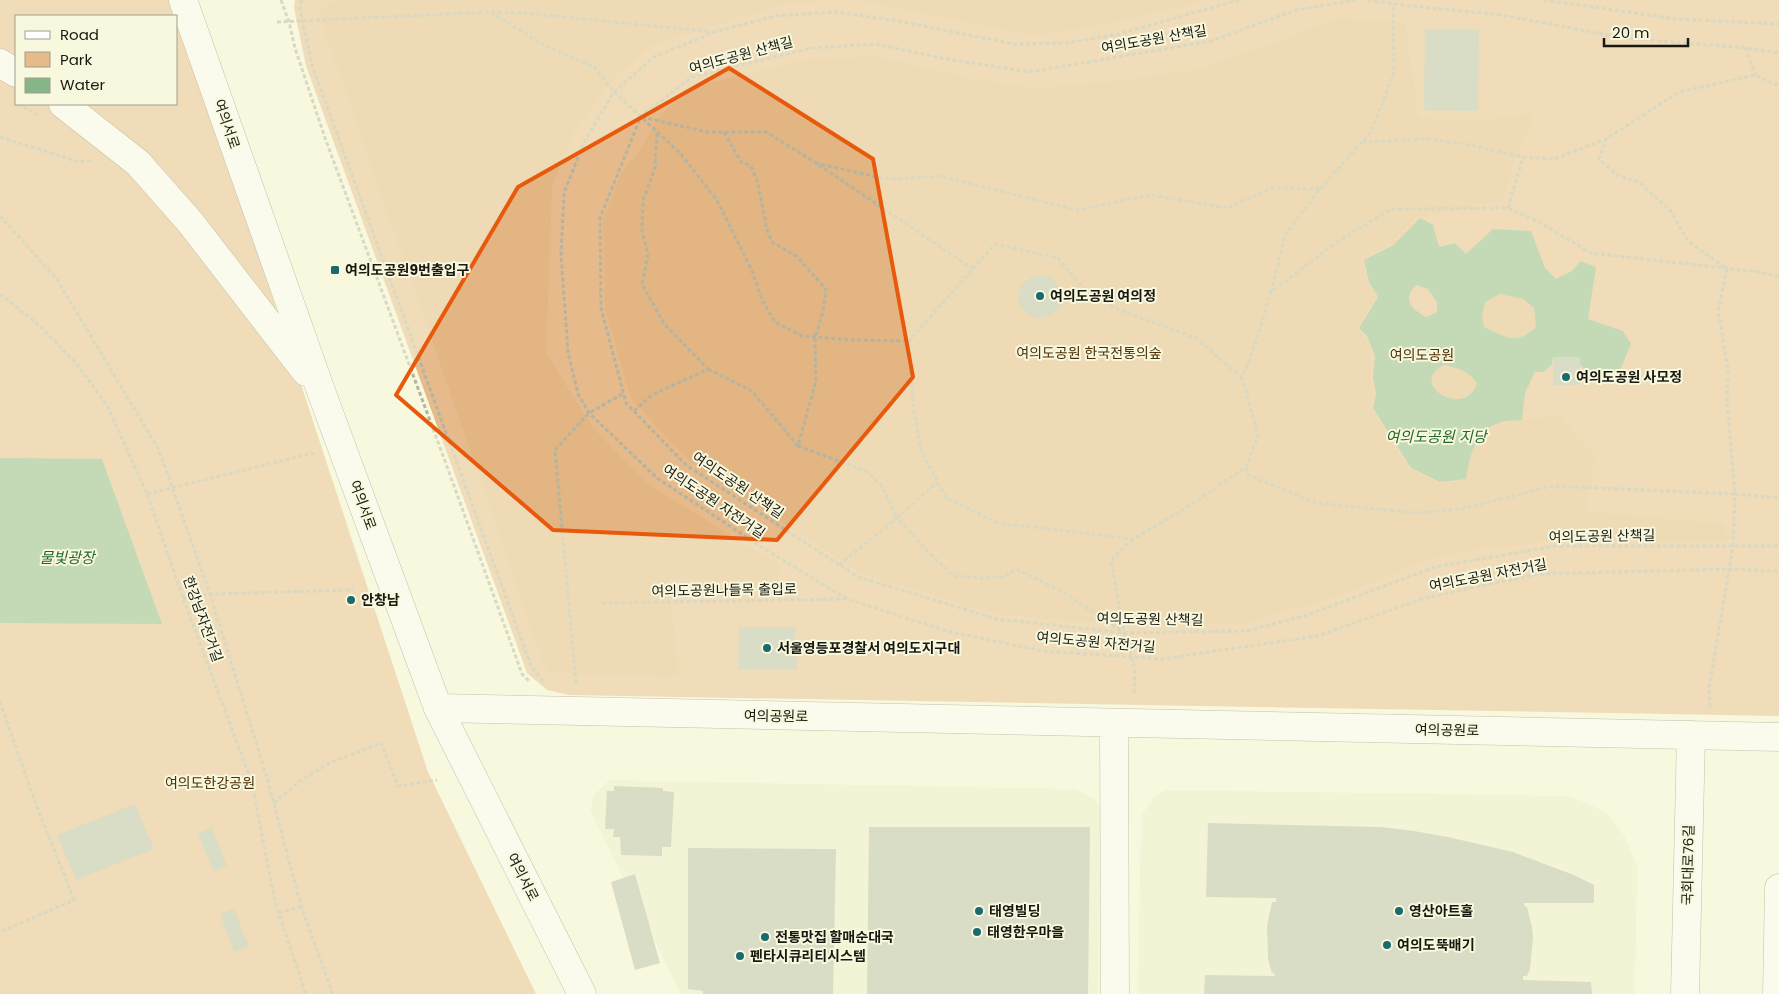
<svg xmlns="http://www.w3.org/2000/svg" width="1779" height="994" viewBox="0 0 1779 994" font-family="Poppins,'Noto Sans KR',sans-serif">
	<rect width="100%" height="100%" fill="#f8f8df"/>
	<path fill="#eeeecd" d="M609,780l466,9 20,10 6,11 -3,184h-417l-91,-184 4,-15z
		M1165,790l403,6 21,8 16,8 12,14 8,11 12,29 -2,128h-497l3,-178 12,-18z"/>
	<path fill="#e6ba8a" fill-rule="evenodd" d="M0,0h175l253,772 108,222h-536zM16,16h160v88h-160z
		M295,0h1484v716l-1210,-21 -22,-5 -20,-17 -221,-607 -12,-58z"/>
	<path fill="#e3b583" d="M337,0h871l-113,26 -62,9 -176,-35 -68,2 -137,43 -36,31 -43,56 -21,54 -6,167 48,76 54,55 132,82 -2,20 -109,-9 9,100 -131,-5 -229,-661z
		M1340,19l65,4 13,95 60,3 56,-7 -20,48 -12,38 -84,17 -27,27 -29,15 5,24 9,14 -20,31c16,16 15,26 15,48 0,12 2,19 -1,32l39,61 31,15 27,-4c2,-12 6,-38 17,-46 15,-14 54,-15 74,-18l37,39 -10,57 140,12 3,17h-176l-71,7 -55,12 -83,34 -98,29 -115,3 -133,-12 -136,-41 -172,-112 -58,-62 -26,-91 -2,-89 19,-47 16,-19 23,-39 36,-28 114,-27 64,-2 97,22 64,10 73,-7 92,-13z
		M1500,294l23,5 11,9 2,19c-20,19 -29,10 -52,-1l-2,-9 3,-15z
		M1444,365c14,3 25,6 33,18 -11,37 -71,1 -33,-18z"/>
	<path fill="#86b687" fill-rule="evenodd" d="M1420,218l13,7 6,22 16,-4 11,11 27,-25 38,2 14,37 11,11 16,-8 9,-10 15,6 -8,52 35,12 8,13 -10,24 -22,15 -19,-18 -1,-8h-26l-1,7 -8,8h-9l-10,21 -3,27c-6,1 -14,0 -20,2 -27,6 -32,34 -36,57l-26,3 -29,-14 -38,-60 3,-14 -3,-17 2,-21 -8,-20 -8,-8 19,-31 -9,-15 -5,-22 28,-14zM1416,285l12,4 9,13v10l-11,5c-15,-9 -24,-16 -10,-32zM1500,294l23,5 11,9 2,19c-20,19 -29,10 -52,0l-2,-10 3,-15zM1444,365c14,3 24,6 33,18 -11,37 -71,1 -33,-18z
		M0,458l102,1 60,165 -162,-1z"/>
	<path fill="#b4bda7" d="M1425,29l54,1 -1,81 -54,-1z
		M1032,276h17l11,12 1,18 -11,10 -17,2 -15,-15 2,-16z
		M1553,357h27v28h-27z
		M739,627h56l2,43 -59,-1z
		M614,786l49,2v3l11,1 -3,55h-9v9l-41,-1 -1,-18h-7l1,-8h-9l2,-38h7z
		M135,804l19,45 -78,31 -19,-45z
		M1208,823l173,4 33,4 34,6 65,15 61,23 20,10v18h-70l1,4h2l5,20 1,11 -3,31 -3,7h-4v4l68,2 1,12h-388l1,-19 70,1 -2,-4 -1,1 -4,-14 -1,-33 5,-24h4v-4l-70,-1z
		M869,827h221l-2,167h-221z
		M212,828l15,38 -14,5 -15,-38z
		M688,848l148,1 -3,145h-130v-3l-15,-2z
		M635,874l25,89 -25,7 -24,-88z
		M234,909l15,38 -15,5 -14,-38z"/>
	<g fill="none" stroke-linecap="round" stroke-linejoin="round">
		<defs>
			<path id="minor" d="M438,708l1341,29
				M1114,723l1,271
				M1685,994l6,-259
				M1777,994l2,-106"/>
			<path id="major" d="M183,0l138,391 117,317 144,286
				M0,63l16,10
				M63,104l75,59 52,59 116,150"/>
		</defs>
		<use href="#minor" stroke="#82826c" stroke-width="29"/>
		<use href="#major" stroke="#82826c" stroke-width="29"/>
		<path stroke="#b4b4a0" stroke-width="3" stroke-dasharray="4 2.5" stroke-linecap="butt" d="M281,0l8,22 6,26 30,90 120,323 77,213 7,7
			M301,0l-1,9 12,56 219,601 13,16
			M1239,0l-120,34 -52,9 -53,1 -116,-23 -63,-9 -60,4 -60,16 -61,25 -40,35 -30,50 -20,51 -3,62 7,97 10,42 11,19 68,65 109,72 81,49 103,33 93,19 119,8 155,-23 108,-38 113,-24 191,-5 50,2
			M1356,0l-60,10 -85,31 -181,31 -84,-13 -70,-15 -65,4 -119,29 -51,39 -41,102 1,90 25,95 60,62 172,112 139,42 127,14 123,-2 60,-16 128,-48 121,-21h223
			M1368,0l43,6 91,9 121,23 123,10 33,5
			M1544,0l132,19 103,5
			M491,12l52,33 51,22 20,25 66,61 37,47 35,71 10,29 13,22 27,14 50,4 57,1
			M277,22l214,-10 33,1 190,19
			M1746,48l9,27
			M18,104l20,11
			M642,117l65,15h59l50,31
			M0,137l76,24h15
			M1362,142l66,-3 38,5 57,13 31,2 52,-20 73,-47 76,-17 24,11
			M1508,208l15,-51
			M0,216l56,62 103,172 51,144 57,184 34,128 32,88
			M973,269l-157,-106 65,15 17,1 42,-3 137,34 73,-15 77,13 45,-20 48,1
			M1271,292l14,-57 35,-46 51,-57 23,-59 -1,-69
			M0,294l40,32 36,37 32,44 39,87 36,104 69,185 23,119 31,92
			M708,369l44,22 46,55 18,-65 -1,-44 8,-25 3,-23 -30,-33 -24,-14 -5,-12 -9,-46 -7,-18 -10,-4 -17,-30
			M1242,378l-46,-40 -77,-28 -31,-16 -30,-36 -63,-14 -86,97 4,64 8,45 25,48 52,25 135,16 61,-36 52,-36 12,-32 -16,-57 15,-40 13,-45 67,-51 54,-33 117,-1 31,14 52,31 168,19 20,5
			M634,411l18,-16 56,-26 -44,-45 -22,-40 6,-29 -6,-25 1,-29 12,-33 2,-36
			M798,446l68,25 16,15 15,32 40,-36
			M1246,467l2,8 68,28 101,10 44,-4 91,-23 183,8 -8,-93 1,-32 -10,-58 9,-42 -39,-28 -18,-31 -31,-28 -22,-7 -18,-16 7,-20
			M147,494l167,-41
			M1133,539l-22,21 13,73 11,36 -1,26
			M839,565l58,-47 32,35 25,23 26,2 24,-1 12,-8 47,23 60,40
			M183,598l27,-4 143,-4
			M602,603l245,-4
			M576,683l-21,-233 34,-37 35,-20
			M0,702l34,97 40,101 -74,32
			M1710,707l-1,-19 24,-142 2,-52 44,4
			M274,803l27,-23 31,-18 49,-19 17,43 39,-6
			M279,913l22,-7"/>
		<use href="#minor" stroke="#fff" stroke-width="28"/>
		<use href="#major" stroke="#fff" stroke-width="28"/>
	</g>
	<path d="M0 0H1779V994H0ZM729,68l144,91 40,218 -136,163 -224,-10 -157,-135 122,-208z" fill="#f8f8df" fill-opacity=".55" fill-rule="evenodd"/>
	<path fill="none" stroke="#e8590c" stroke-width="4" stroke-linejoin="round" d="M729,68l144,91 40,218 -136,163 -224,-10 -157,-135 122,-208z"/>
	<g fill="#1c696e" stroke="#f8f8df" stroke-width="2">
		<rect x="330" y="265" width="10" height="10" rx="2.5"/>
		<circle cx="1040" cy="296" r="5"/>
		<circle cx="1566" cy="377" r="5"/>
		<circle cx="351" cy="600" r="5"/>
		<circle cx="767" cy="648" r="5"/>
		<circle cx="979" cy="911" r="5"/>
		<circle cx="1399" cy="911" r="5"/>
		<circle cx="977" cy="932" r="5"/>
		<circle cx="765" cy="937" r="5"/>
		<circle cx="1387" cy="945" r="5"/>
		<circle cx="740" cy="956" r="5"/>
	</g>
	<g text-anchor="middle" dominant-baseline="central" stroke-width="4" stroke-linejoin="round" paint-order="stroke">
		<g font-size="14" fill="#1a1911" stroke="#f8f8df">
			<text transform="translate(1154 39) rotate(-10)">여의도공원 산책길</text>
			<text transform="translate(741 55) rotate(-15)">여의도공원 산책길</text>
			<text transform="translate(227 124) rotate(71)">여의서로</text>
			<text transform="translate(738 485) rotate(34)">여의도공원 산책길</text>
			<text transform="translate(714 501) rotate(34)">여의도공원 자전거길</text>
			<text transform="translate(363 505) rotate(70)">여의서로</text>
			<text transform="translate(1602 536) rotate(-1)">여의도공원 산책길</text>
			<text transform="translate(1488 575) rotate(-11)">여의도공원 자전거길</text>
			<text transform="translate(724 590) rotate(-1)">여의도공원나들목 출입로</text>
			<text transform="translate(203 619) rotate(70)">한강남자전거길</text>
			<text transform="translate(1150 619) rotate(1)">여의도공원 산책길</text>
			<text transform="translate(1096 642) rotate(5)">여의도공원 자전거길</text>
			<text transform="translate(776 716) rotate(1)">여의공원로</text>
			<text transform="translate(1447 730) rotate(1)">여의공원로</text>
			<text transform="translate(1688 865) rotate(-89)">국회대로76길</text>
			<text transform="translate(523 877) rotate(63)">여의서로</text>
		</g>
		<g font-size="14" font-weight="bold" fill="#1a1911" stroke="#f8f8df" text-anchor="start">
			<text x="345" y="270">여의도공원9번출입구</text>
			<text x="1050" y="296">여의도공원 여의정</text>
			<text x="1576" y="377">여의도공원 사모정</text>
			<text x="361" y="600">안창남</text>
			<text x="777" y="648">서울영등포경찰서 여의도지구대</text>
			<text x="989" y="911">태영빌딩</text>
			<text x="1409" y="911">영산아트홀</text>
			<text x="987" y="932">태영한우마을</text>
			<text x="775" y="937">전통맛집 할매순대국</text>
			<text x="1397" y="945">여의도뚝배기</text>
			<text x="750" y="956">펜타시큐리티시스템</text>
		</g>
		<g font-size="14" fill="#4d2f05" stroke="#f8f8df">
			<text x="1089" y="353">여의도공원 한국전통의숲</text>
			<text x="1422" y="355">여의도공원</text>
			<text x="210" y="783">여의도한강공원</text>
		</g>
		<g font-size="15" font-style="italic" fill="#24672b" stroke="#f8f8df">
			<text x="1436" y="436">여의도공원 지당</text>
			<text x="67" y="557">물빛광장</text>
		</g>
	</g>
	<rect x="15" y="15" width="162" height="90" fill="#f8f8df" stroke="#9f9f8d"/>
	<rect x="25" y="31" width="25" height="8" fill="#ffffff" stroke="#9f9f8d"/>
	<text x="60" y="40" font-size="15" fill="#1a1911">Road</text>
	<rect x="25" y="52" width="25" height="15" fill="#e6ba8a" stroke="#9f9f8d"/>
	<text x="60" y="65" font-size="15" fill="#1a1911">Park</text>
	<rect x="25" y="78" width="25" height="15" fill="#86b687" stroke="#9f9f8d"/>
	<text x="60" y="90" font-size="15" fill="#1a1911">Water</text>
	<path d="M1604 38v8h84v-8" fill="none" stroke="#1a1911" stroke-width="2.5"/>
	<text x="1612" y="38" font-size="15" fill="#1a1911" stroke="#f8f8df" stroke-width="4" paint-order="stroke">20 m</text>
</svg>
